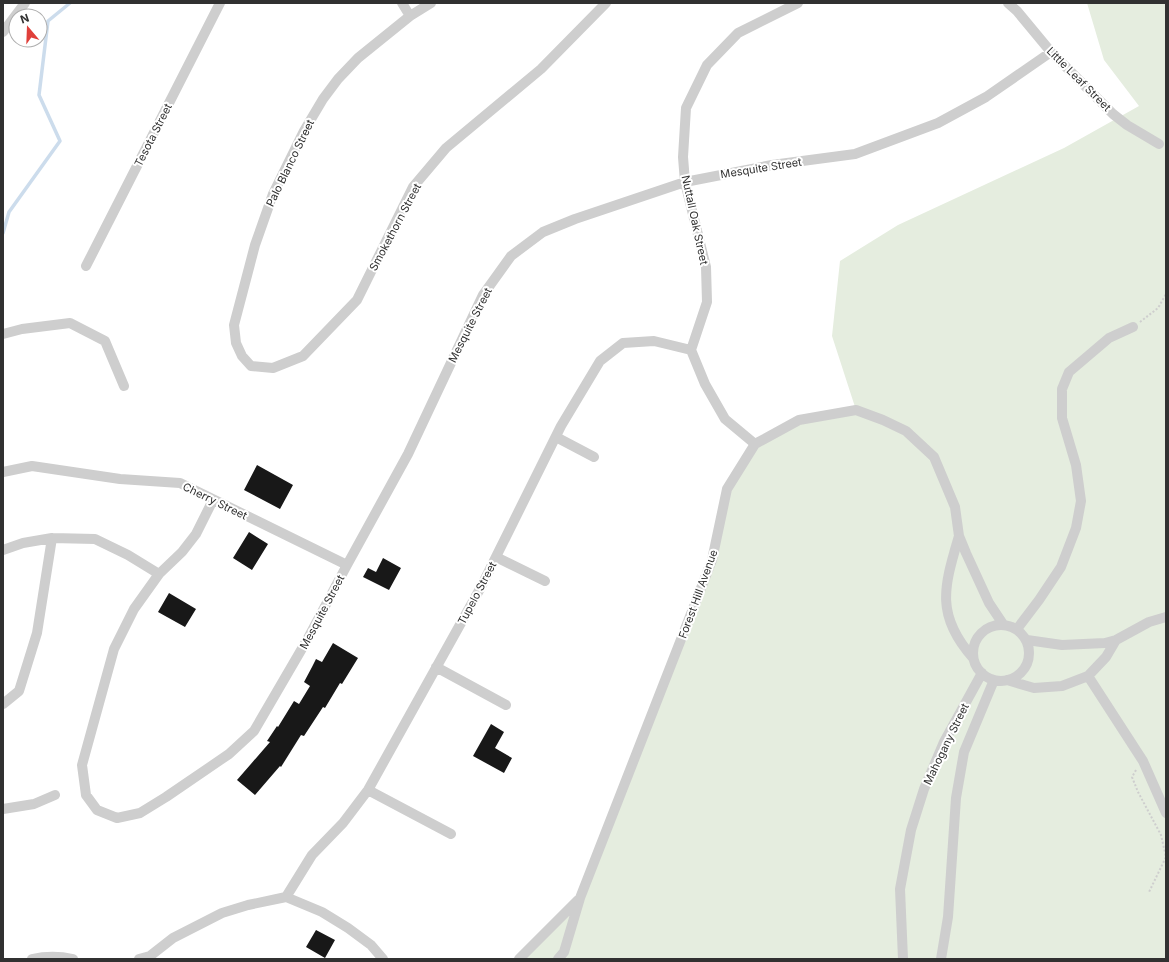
<svg xmlns="http://www.w3.org/2000/svg" width="1169" height="962" viewBox="0 0 1169 962" font-family="Inter,sans-serif">
	<rect width="100%" height="100%" fill="#fff"/>
	<path fill="#e5eddf" d="M1087,3h79v956h-647l61,-61 132,-338 15,-71 28,-45 44,-24 57,-10 -24,-74 8,-75 58,-36 166,-77 75,-42 -35,-46z"/>
	<g fill="none" stroke-linecap="round" stroke-linejoin="round">
		<path stroke="#ccdcec" stroke-width="3.5" d="M3,233l6,-21 51,-71 -21,-46 9,-74 22,-18"/>
	</g>
	<path fill="#181818" d="M257,465l36,20 -13,24 -36,-19z
		M249,532l19,12 -16,26 -19,-12z
		M383,558l18,10 -12,22 -26,-13 5,-9 8,4z
		M169,593l27,16 -11,18 -27,-15z
		M333,643l25,15 -16,26 -2,-1 -15,25 -2,-1 -19,29 -3,-1 -20,32 -1,-1 -25,29 -18,-15 33,-38 -3,-1 10,-15 1,1 16,-26 5,3 11,-18 -6,-4 8,-15 4,-8 6,3z
		M491,724l13,8 -9,16 17,10 -8,15 -31,-17z
		M316,930l19,10 -10,18 -19,-11z"/>
	<g fill="none" stroke-linecap="round" stroke-linejoin="round">
		<path stroke="#cecece" stroke-width="2" stroke-dasharray="2 2" stroke-linecap="butt" d="M1140,322l18,-14 8,-14
			M1136,770l-4,7 6,15 23,43 5,22 -17,35"/>
		<path stroke="#cecece" stroke-width="10" d="M402,3l8,13
			M431,3l-21,13 -52,42 -20,21 -15,20 -19,32 -31,63 -18,51 -21,80 2,18 6,13 9,10 22,2 30,-12 54,-56 56,-113 33,-39 95,-79 65,-66
			M1008,3l9,8 34,41 62,62 14,11 32,19
			M3,32l22,-29
			M86,266l134,-263
			M3,334l19,-5 48,-6 35,18 19,45
			M556,437l38,20
			M755,444l-30,-25 -20,-35 -14,-34 16,-48 -1,-35 -21,-85 -2,-25 3,-49 21,-43 31,-32 60,-30
			M3,472l29,-6 88,13 60,4 167,82
			M213,500l-17,34 -14,18 -23,22 -25,35 -20,40 -32,116 4,30 11,15 20,8 23,-5 26,-16 63,-43 25,-23 53,-91 40,-75 61,-111 75,-159 28,-39 32,-24 32,-13 110,-37 87,-17 83,-11 83,-31 48,-26 65,-45
			M959,536c-15,51 -24,79 14,122
			M3,550l20,-7 29,-5 43,1 33,16 31,19
			M496,557l49,24
			M973 653a28 28 0 1 1 56 0a28 28 0 1 1-56 0Z
			M1017,629l22,-29 22,-33 15,-39 5,-27 -5,-36 -14,-47v-29l7,-17 40,-34 24,-11
			M1027,640l35,5 43,-2 11,-3 33,-18 17,-5
			M436,667l70,38
			M1088,676l55,85 23,52
			M1007,680l27,8 28,-2 26,-10 18,-19 10,-17
			M3,704l16,-13 18,-58 15,-95
			M368,790l83,44
			M3,809l31,-5 21,-9
			M286,897l26,-42 31,-32 25,-33 113,-203 80,-161 39,-65 23,-18 31,-2 37,9
			M32,959c13,-3 28,-3 41,0
			M139,959l11,-3 23,-18 49,-25 26,-8 38,-8 36,15 26,16 23,17 12,14
			M519,959l59,-59
			M558,959l6,-7 16,-54 132,-338 15,-71 28,-45 44,-24 57,-10 27,10 23,11 28,26 21,50 4,29 7,17 23,50 14,21
			M903,959l-3,-70 11,-59 13,-41 20,-47 38,-69
			M941,959l7,-42 8,-119 8,-46 30,-72"/>
	</g>
	<g text-anchor="middle" dominant-baseline="central" stroke-width="4" stroke-linejoin="round" paint-order="stroke">
		<g font-size="11" fill="#313131" stroke="#fff">
			<text transform="translate(1079 79) rotate(45)">Little Leaf Street</text>
			<text transform="translate(153 135) rotate(-63)">Tesota Street</text>
			<text transform="translate(290 163) rotate(-64)">Palo Blanco Street</text>
			<text transform="translate(761 168) rotate(-9)">Mesquite Street</text>
			<text transform="translate(695 220) rotate(78)">Nuttall Oak Street</text>
			<text transform="translate(395 227) rotate(-62)">Smokethorn Street</text>
			<text transform="translate(470 325) rotate(-63)">Mesquite Street</text>
			<text transform="translate(215 501) rotate(26)">Cherry Street</text>
			<text transform="translate(477 593) rotate(-62)">Tupelo Street</text>
			<text transform="translate(698 594) rotate(-70)">Forest Hill Avenue</text>
			<text transform="translate(322 612) rotate(-62)">Mesquite Street</text>
			<text transform="translate(946 744) rotate(-64)">Mahogany Street</text>
		</g>
	</g>
	<rect width="1169" height="962" fill="none" stroke="#313131" stroke-width="8"/>
	<g transform="translate(28 28) rotate(341)"><circle r="19" fill="#ffffff" stroke="#adadad"/>
	<path d="M0-3L7 15L0 10L-7 15Z" fill="#e03f3a"/>
	<text y="-6" font-size="11" font-weight="bold" text-anchor="middle" fill="#313131">N</text>
	</g>
</svg>
